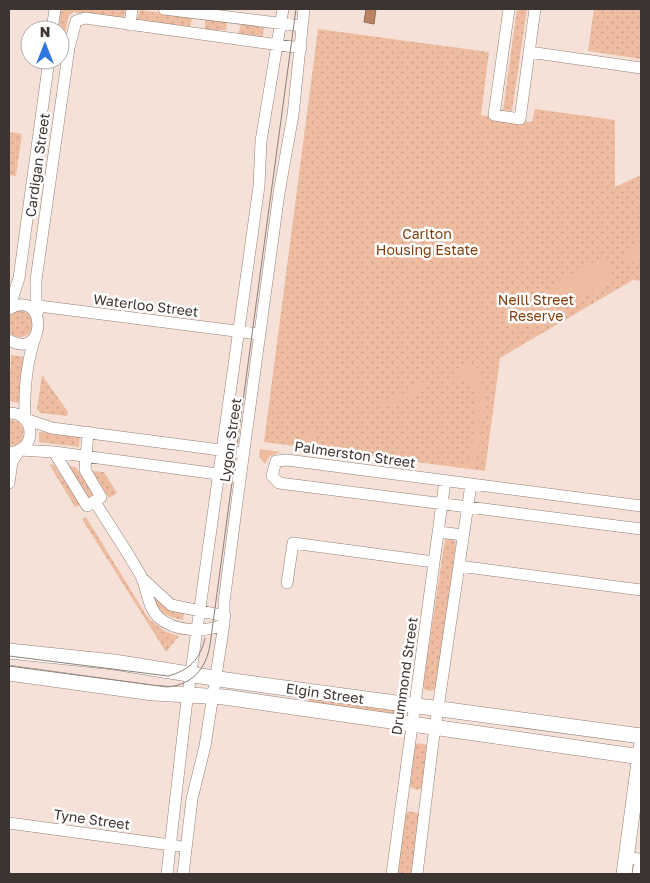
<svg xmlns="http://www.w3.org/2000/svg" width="650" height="883" viewBox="0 0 650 883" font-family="'Golos Text',sans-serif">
	<defs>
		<pattern id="grass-dots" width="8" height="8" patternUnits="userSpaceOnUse" patternTransform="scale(1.25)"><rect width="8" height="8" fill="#eebca1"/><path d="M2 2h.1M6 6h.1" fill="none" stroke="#cda28b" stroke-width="1.8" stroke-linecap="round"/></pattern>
		<pattern id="water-ripples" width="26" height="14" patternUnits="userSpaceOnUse" patternTransform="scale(1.25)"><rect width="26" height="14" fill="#bb8263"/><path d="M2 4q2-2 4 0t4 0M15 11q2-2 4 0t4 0" fill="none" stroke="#996b52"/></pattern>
	</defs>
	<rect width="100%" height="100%" fill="#f5e1d7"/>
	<path fill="url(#grass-dots)" d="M61,9h65v1l-3,9 -50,-7 -5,5 -3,18 -5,-1v-4h-3z
		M517,9h10l-15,102 -9,-1z
		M594,9h47v50l-53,-8z
		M140,10l49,7 3,2 -2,8 -53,-7z
		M205,19l22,3 -1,8h-21z
		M241,24l23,3 -2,12 -24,-4z
		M318,29l171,23 -8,63 51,7 3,-13 80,11v67l26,-12v106l-8,-1 -133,78 -15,113 -221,-29z
		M9,132l13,2 -6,42 -7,-1z
		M7 324a13 13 0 1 1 26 0a13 13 0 1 1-26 0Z
		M11,355l14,2 -6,46 -10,-2z
		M42,375l26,37 -1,4 -27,-3 -3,-4z
		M9,419l10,3 5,8 -2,11 -5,4 -8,1z
		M39,432l41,5 -1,10 -40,-5z
		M49,464l5,1 26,40 -5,2z
		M69,466l7,1 18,29 -4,3z
		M92,471l12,1 13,21 -8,5z
		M86,517l62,101 16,13 15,5 -13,16 -84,-133z
		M445,539l9,1 2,2 -19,145 -5,4 -7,-1 -2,-4z
		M157,599l12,11 15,3 -1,7c-14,-2 -23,-7 -29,-20z
		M309,699l89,12 -1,7 -89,-12z
		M418,743l9,2 1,4 -6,39 -5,2 -7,-3 5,-42z
		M409,811l8,2 4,4 -7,57h-17l7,-59z"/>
	<path fill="#eebca1" d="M638,236l3,2v29l-15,-9z
		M603,257l13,23 -55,30 -13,-23z
		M470,365l16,24 -10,77 -6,3 -5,-1 6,-6 6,-71 -13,-15 -14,8 1,-7z
		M428,379l-1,8 -36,20 -10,-2 2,-5h7z
		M305,428h9l-2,21 -15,-2 1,-7 8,-1z
		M260,449l21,3 -11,4 -5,8 -6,-7z"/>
	<path fill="url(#water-ripples)" stroke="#956b54" d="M366,9h10l-2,15 -10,-2z"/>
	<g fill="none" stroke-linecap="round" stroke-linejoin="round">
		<defs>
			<path id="minor" d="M164,9l138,17
				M509,9l-15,106 26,4 15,-110
				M130,25l2,-16
				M52,30l3,-21
				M529,52l112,16
				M9,309l10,-31 30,-218
				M9,309c38,-22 39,53 0,31
				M36,314v-34l33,-232 7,-27 9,-3 216,30
				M37,314l2,-8 220,28
				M9,413c28,0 28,39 0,40
				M25,419l27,9 191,25
				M25,419c-1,-29 1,-57 11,-84
				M19,450l35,2 186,25
				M54,452l33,54 14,-9 -16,-27 3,-38
				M9,483l3,-21 7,-11
				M95,502c15,24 31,48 45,72 7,13 7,32 18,43 16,15 48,16 66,7
				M641,506l-354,-46 -11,1 -4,15 7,7 362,46
				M439,532l24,3
				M459,566l182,24
				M144,580l27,25 54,11
				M287,583l6,-40 141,19
				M9,823l169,23
				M626,858l15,1
				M167,874l19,-166 73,-522 2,-45 22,-132
				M183,874l9,-75 13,-53 19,-122v-22l13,-100 42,-309 14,-78 11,-106
				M392,874l53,-393
				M417,874l16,-132 38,-258"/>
			<path id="major" d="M9,651l105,11 112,18 415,56
				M9,673l144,20 71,4 417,60
				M624,874l17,-127
				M640,874l1,-7"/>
		</defs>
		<use href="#minor" stroke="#928177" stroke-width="12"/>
		<use href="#major" stroke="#928177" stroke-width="16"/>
		<use href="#minor" stroke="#fff" stroke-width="11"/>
		<use href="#major" stroke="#fff" stroke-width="15"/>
		<path stroke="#8c7f78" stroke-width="1" d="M9,656l159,20c20,-5 33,-17 37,-38
			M9,666l158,21c25,-2 39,-18 43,-42l86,-636"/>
	</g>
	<g text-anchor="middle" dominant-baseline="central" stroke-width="5" stroke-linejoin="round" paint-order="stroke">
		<g font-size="14" fill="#3c3430" stroke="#fff">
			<text transform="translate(37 165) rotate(-82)">Cardigan Street</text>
			<text transform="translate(146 305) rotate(7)">Waterloo Street</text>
			<text transform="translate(230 440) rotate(-82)">Lygon Street</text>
			<text transform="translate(355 454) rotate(8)">Palmerston Street</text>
			<text transform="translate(404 676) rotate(-82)">Drummond Street</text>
			<text transform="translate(325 693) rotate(8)">Elgin Street</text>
			<text transform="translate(92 819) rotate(8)">Tyne Street</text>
		</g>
		<g font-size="14" fill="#833c09" stroke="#fff">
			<text x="427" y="233">Carlton<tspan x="427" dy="16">Housing Estate</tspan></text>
			<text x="536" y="299">Neill Street<tspan x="536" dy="16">Reserve</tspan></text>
		</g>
	</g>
	<rect width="650" height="883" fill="none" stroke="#3c3430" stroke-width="20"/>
	<g transform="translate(45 45)"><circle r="24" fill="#ffffff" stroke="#b1aeac"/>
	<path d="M0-4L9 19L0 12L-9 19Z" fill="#3077e4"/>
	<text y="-8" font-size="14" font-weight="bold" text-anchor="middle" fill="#3c3430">N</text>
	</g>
</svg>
